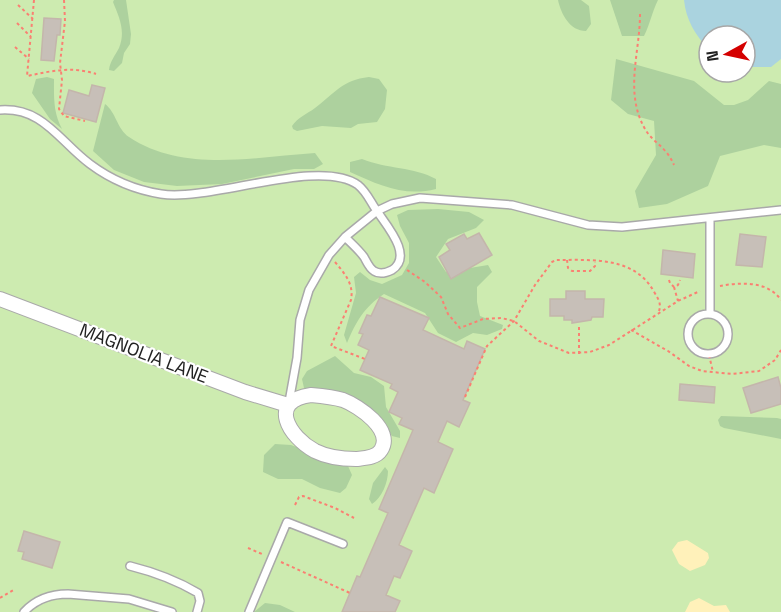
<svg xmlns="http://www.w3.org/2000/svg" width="781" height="612" viewBox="0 0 781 612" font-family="'Space Grotesk',sans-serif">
	<rect width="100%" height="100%" fill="#f2efe9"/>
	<path fill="#cdebb0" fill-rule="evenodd" d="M0,0h781v612h-781zM709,36h36v36h-36z"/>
	<path fill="#add19e" d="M114,0h12l5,34 -1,10 -6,9 -2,10 -8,8 -5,-1c1,-9 6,-14 10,-22 7,-17 0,-31 -6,-46z
		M558,0h23l8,6 2,18 -5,7c-16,0 -25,-17 -28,-31z
		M610,0h48c-6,12 -8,24 -14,36h-22z
		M616,59l78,22 30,24h10l14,-5 21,-19 12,3v64l-17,-3 -44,11 -12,30 -41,18 -28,4 -4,-17 21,-36 -2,-34 -26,-7 -17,-14z
		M47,77l7,2c0,18 -1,33 8,50l-12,-10 -18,-26 4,-14z
		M369,77l10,2 8,11 -2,19 -8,13 -19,2 -7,4 -29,-2 -25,5 -4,-2 -1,-3c6,-9 15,-12 23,-18 20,-15 27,-28 54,-31z
		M105,104c11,8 12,25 24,33 54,36 125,20 186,16l8,11 -9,5h-20l-72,15 -45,2 -33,-4 -30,-12 -21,-19z
		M362,159c25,10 52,8 74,20v10c-32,8 -57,-4 -86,-17v-10z
		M438,209l31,3 15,8 -8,8 -28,11 -12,18 10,15 42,-7 4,7 -15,15v15l3,14 23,9 -1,4 -15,6 -14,-2 -17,9 -18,-9 -13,-20 -41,-19c-20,13 -28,28 -37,49l-3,-8 12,-42 -2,-16 6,-5 10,8 12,4 20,-9 7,-12v-20l-9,-17 -3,-11 11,-5z
		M335,356l19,17 17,4 13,9 2,21 14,24v7l-8,-2 -10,-16 -67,-30 -11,-2 -2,-9 5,-8z
		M721,416l56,2 4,1v20l-57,-11 -4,-2 -2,-6z
		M275,444l16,1 57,21 4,9 -6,13 -6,5 -20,-5 -18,-9h-24l-15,-7 1,-17z
		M385,467l3,4c0,11 -6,27 -16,33l-3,-5 4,-16z
		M265,603l15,2 15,7h-41z"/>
	<path fill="#fff1ba" d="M687,540l21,13 1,5 -4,7 -15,6 -11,-7 -7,-14 6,-8z
		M699,598l15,8 12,-1 4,7h-45l5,-10z"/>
	<path fill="#aad3df" d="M684,0h97v59l-10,8h-26v-31h-36l-1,13c-13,-15 -22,-29 -24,-49z"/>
	<path fill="#c7bfb8" stroke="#c4b6ab" stroke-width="1.5" d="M44,18l17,1 -1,16h-3l-3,26 -13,-1z
		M92,85l13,3 -9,34 -33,-9 6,-23 20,6z
		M479,233l13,22 -41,24 -12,-22 11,-7 -4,-6 18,-10 3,5z
		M740,234l26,3 -4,30 -26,-2z
		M663,250l32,4 -2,24 -32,-4z
		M566,291h19v8h19l-1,18h-11l-1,3 -19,3v-3h-8v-4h-14v-17h16z
		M380,297l49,21 -6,12 41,19 3,-8 18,8 -22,51 7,3 -11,24 -12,-6 -9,21 15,7 -19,44 -10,-5 -25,57 13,6 -12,27 -6,-2 -8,19 14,6 -5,11h-53l15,-36 3,1 28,-64 -9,-4 34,-79 -14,-6 3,-6 -13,-6 9,-20 -8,-4 2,-4 -32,-14 9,-20 -11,-5 5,-11 -4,-1 8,-18 4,1z
		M778,377l3,11v16l-30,9 -8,-25z
		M680,384l35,3 -1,16 -35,-3z
		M24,531l36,11 -8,26 -30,-9 2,-7 -6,-1z"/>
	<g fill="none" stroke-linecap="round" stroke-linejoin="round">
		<defs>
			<path id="lane" d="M0,110c43,-3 59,31 90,54 20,15 46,26 71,30 49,8 158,-37 197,-9 9,7 13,18 19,26 9,14 37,45 15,59 -6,3 -12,5 -18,1 -5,-3 -7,-9 -10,-14 -5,-7 -13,-14 -19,-20
				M710,313v-94
				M688 334a20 20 0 1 1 40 0a20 20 0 1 1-40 0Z
				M289,402l8,-44 3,-38 9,-30 20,-35 16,-18 32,-26 15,-7 28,-6 92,7 76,20 34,2 159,-17
				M130,566c24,6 46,14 68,27l2,8 -3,11
				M24,612c12,-13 26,-18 44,-18l61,5 43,13
				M249,612l38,-90 56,22"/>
			<path id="street" d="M0,299l245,93 43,13
				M311,395c11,1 22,2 32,5 16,6 51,30 38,50 -5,8 -16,8 -25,9 -14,0 -29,-2 -41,-8 -26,-14 -48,-50 -4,-56z"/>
		</defs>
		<use href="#lane" stroke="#a9a9a9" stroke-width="10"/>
		<use href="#street" stroke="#a9a9a9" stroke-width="16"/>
		<path stroke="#fa8072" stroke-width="2" stroke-dasharray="3 3" stroke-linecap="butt" d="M34,0l-7,76c24,-5 45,-10 69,-2
			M64,0l1,21 -5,42 2,17 -3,29 5,7 21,5
			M18,5l15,14
			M640,14c0,39 -16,78 5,115 8,14 21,17 29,36
			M17,23l14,14
			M15,47l14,12
			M567,260l1,8 4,3h18l5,-5v-4
			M335,262c10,12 19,22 16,38l-20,46 34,13
			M407,270l18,12 16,15 7,17 12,14 23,-9 18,-1 13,3 25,20 30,12 21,-1 19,-7 69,-44 22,-10
			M669,280l1,3 4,4 4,-2 2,-5
			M720,286c21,-4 48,-5 61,14
			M674,287l4,14
			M631,330l37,21 21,15 13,5 30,3 27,-3 16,-11 6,-10
			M579,354v-29
			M709,355l4,17
			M465,397l22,-51 27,-25 21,-36 17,-23 4,-2c34,0 77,-4 97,30 4,7 9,13 6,21
			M295,505l4,-8 4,-1 32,12 19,10
			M248,548l14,6
			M281,562l69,31
			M0,598l15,-9"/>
		<use href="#lane" stroke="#fff" stroke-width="7"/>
		<use href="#street" stroke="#fff" stroke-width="14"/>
	</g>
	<g text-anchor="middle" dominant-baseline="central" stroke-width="4.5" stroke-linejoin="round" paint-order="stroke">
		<g font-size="18" fill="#222" stroke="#fff">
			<text transform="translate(144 353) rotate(21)">MAGNOLIA LANE</text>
		</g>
	</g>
	<g transform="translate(727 54) rotate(262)"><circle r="28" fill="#ffffff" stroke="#a7a7a7" stroke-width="1.5"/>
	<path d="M0-4.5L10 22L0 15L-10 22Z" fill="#d40000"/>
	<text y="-9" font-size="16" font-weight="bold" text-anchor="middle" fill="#222222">N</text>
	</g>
</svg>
